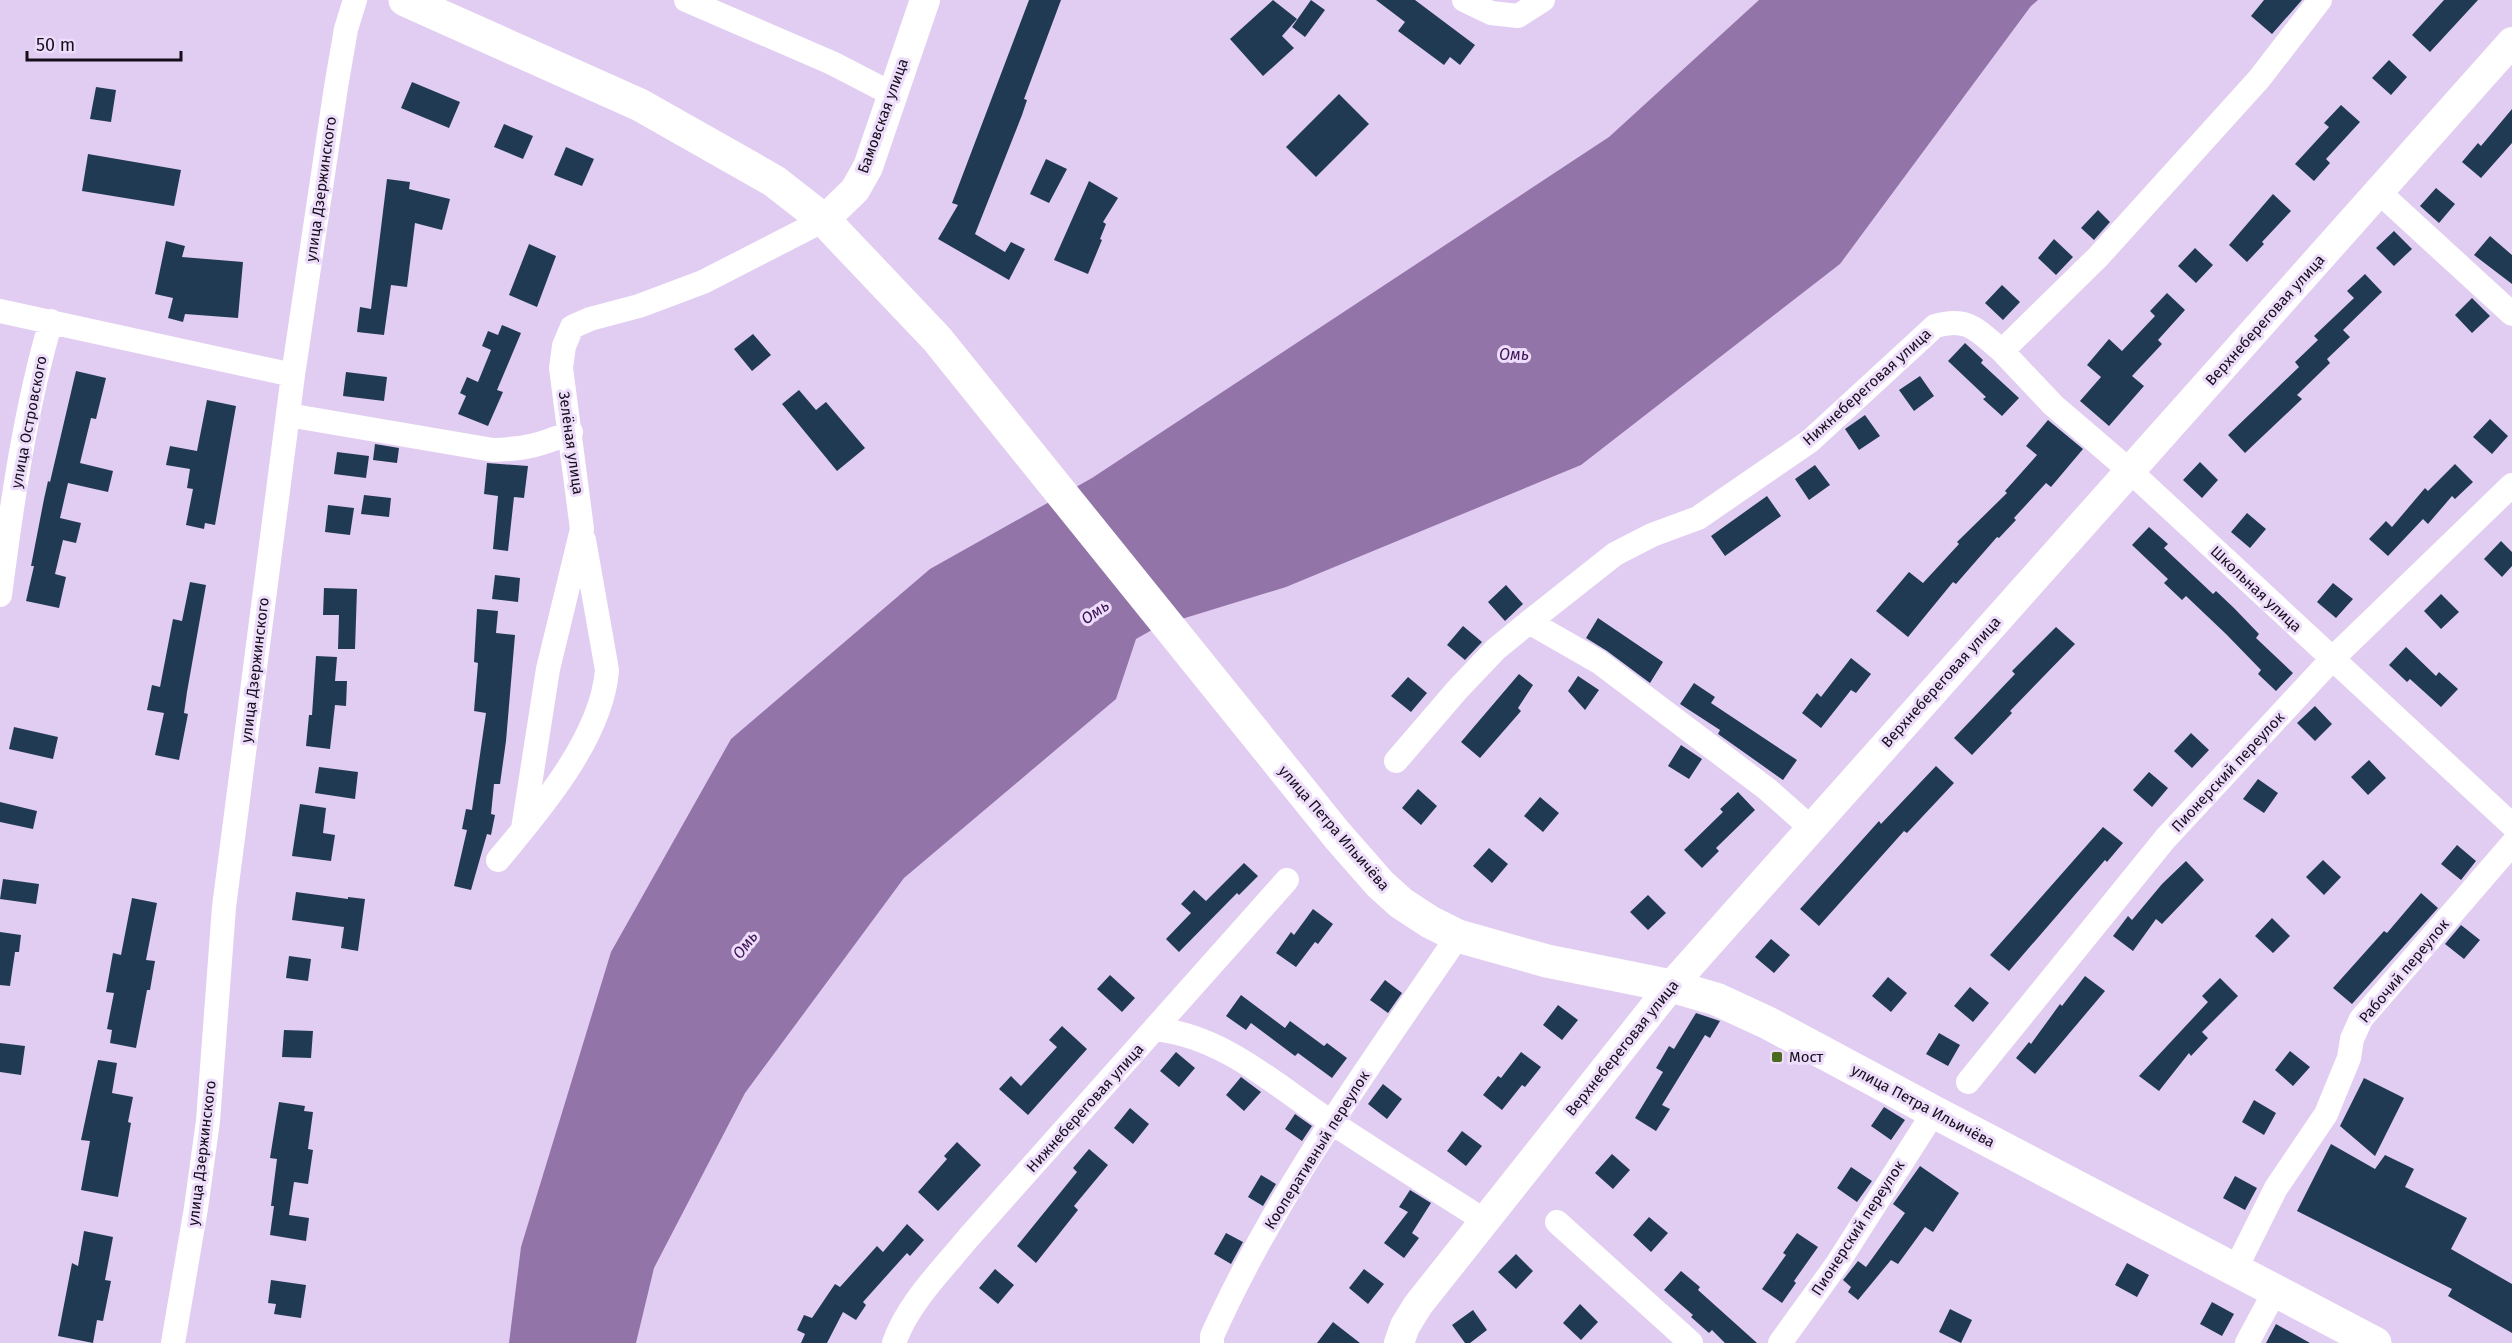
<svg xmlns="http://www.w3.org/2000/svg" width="2512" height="1343" viewBox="0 0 2512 1343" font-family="'Fira Sans',sans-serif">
	<rect width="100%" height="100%" fill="#e2cdf2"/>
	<path fill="#9274a9" d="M1759,0h279l-7,6 -191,258 -259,201 -295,122 -127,39 -23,13 -20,60 -212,179 -159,215 -91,175 -18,75h-127l12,-96 90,-295 120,-213 199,-170 162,-91 517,-341z"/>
	<path fill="#213a54" d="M1029,0h32l-37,99 3,1 -5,15 -47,119 30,18 6,-10 14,7 -16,31 -71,-41 20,-34 -6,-2z
		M1273,0l24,19 -15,17 12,12 -31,28 -33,-37z
		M1311,0l14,10 -20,27 -13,-10z
		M1376,0h39l60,45 -15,20 -10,-8 -6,8 -46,-34 7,-9z
		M2264,0h38l-30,34 -21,-18z
		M2444,0h34l-48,52 -18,-17z
		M2389,60l18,17 -16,18 -19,-17z
		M412,82l48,20 -11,26 -48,-20z
		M96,87l20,3 -5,32 -21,-3z
		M1339,94l30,30 -53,53 -30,-30z
		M2341,105l19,17 -34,37 4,4 -16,18 -19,-17 34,-37 -5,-4z
		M2512,109v34l-31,35 -19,-16 16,-19 3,3z
		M504,124l29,12 -10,23 -29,-12z
		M566,147l28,12 -12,27 -28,-11z
		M88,154l93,16 -7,36 -92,-15z
		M1046,159l21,10 -18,34 -19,-9z
		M387,179l23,3 -1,7 41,10 -8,31 -27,-7 -8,64 -16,-2 -7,50 -27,-3 3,-25 11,2z
		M1089,181l29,17 -15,24 3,2 -6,15 2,1 -14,34 -34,-14z
		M2436,188l19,16 -16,19 -19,-17z
		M2273,194l18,17 -29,31 2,2 -17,18 -18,-17z
		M2098,210l12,12 -16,18 -13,-12z
		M2394,231l18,18 -18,17 -18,-18z
		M2490,236l22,19v29l-38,-29z
		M2054,239l19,18 -17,18 -18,-17z
		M166,241l19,5 -3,11 61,5 -5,56 -53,-4 -2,8 -15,-4 5,-20 -18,-4z
		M529,244l27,12 -19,51 -28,-12z
		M2195,248l18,17 -17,18 -18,-17z
		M2365,274l17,18 -39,38 7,7 -23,22 3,4 -33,32 5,4 -57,54 -17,-18 71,-68 -4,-5 23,-22 -4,-4 40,-38 -7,-7z
		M2002,285l18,17 -17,18 -18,-17z
		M2167,293l18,17 -27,30 4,4 -30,32 12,10 -35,40 -29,-25 21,-24 -14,-12 22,-26 13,12 33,-35 -5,-5z
		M2472,298l18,18 -18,17 -17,-18z
		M502,325l19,8 -24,57 6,2 -15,34 -30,-12 8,-18 -6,-3 7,-16 11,5 13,-32 -9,-4 6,-15 10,4z
		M753,334l18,21 -19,16 -18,-22z
		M1965,343l18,17 -2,3 38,35 -17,18 -19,-17 3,-2 -38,-36z
		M76,371l30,7 -10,41 -5,-1 -11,45 33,8 -5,21 -40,-9 -8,35 21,5 -5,20 -13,-3 -8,34 11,3 -7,31 -33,-7 8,-35h-3l13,-67 4,-18 2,1z
		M346,372l41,5 -3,24 -41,-5z
		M1920,376l14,20 -20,15 -15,-21z
		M799,390l17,20 10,-8 39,46 -28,23 -55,-67z
		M207,400l29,6 -21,119 -10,-2 -1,6 -18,-4 7,-36 -6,-1 3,-19 -24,-4 4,-19 27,5z
		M1865,415l15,21 -21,14 -14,-21z
		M2490,419l18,17 -16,18 -19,-17z
		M2048,420l35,29 -32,38 -5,-4 -32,35 2,2 -17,18 -2,-1 -41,47 -3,-2 -45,55 -32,-26 33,-39 14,11 36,-39 -2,-2 50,-49 -2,-2 32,-36 -11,-9z
		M375,444l24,4 -2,15 -24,-3z
		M337,452l32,4 -3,22 -32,-4z
		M2200,462l18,18 -16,18 -19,-18z
		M487,463l41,3 -4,32 -10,-1 -6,54 -15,-2 5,-53 -14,-2z
		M2455,464l18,18 -18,17 -3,-3 -24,28 -5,-5 -35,37 -19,-17 17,-18 6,6 33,-39 3,3z
		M1815,465l15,20 -21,15 -14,-21z
		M364,495l27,3 -2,19 -28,-3z
		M1767,496l14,20 -56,40 -14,-20z
		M328,505l26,3 -4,27 -25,-3z
		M2247,513l19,16 -16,19 -19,-16z
		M2149,527l19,17 -4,4 49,46 3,-3 18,17 25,26 -3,4 37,35 -17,18 -18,-17 3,-4 -35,-36 -40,-38 -4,4 -18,-17 4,-4 -36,-34z
		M2501,541l11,11v14l-10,11 -18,-18z
		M495,575l25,3 -2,24 -26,-3z
		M190,582l16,3 -19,107 -3,21 4,1 -9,46 -24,-5 9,-42 -17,-3 5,-25 8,2 13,-68 9,2z
		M2333,583l20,16 -17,19 -19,-16z
		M1506,585l17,19 -18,17 -17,-19z
		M324,588l33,1 -2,60h-17l1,-34h-16z
		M2441,594l18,18 -18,17 -17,-18z
		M477,609l21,2 -2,22 19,2 -9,106 -6,43h-6l-3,30 4,1 -4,20 -4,-1 -16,56 -17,-4 13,-56 -5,-1 4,-20 6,1 14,-97 -12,-2 4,-48 -4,-1z
		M1598,618l65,44 -13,21 -43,-32 -21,-13z
		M1463,626l19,16 -17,18 -18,-15z
		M2056,627l19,17 -65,67 2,2 -40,42 -18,-17 61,-64 -3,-3z
		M2406,647l30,29 3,-4 19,17 -17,18 -31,-28 -3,3 -18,-17z
		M316,656l21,1 -2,24h12l-1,25 -11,-1 -5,44 -24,-3 3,-31h3z
		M1851,658l20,16 -15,19 -5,-3 -30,38 -19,-15 15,-20 4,4z
		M1519,674l14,11 -15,23 3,3 -41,47 -19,-16z
		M1578,676l21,14 -14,20 -17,-19z
		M1408,677l19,16 -16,19 -20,-16z
		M1694,683l21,14 -4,6 86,57 -14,20 -65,-46 2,-4 -40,-26z
		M2315,706l17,18 -17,17 -18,-18z
		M14,727l44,10 -5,22 -44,-10z
		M2191,733l18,17 -17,18 -18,-17z
		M1681,745l21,14 -13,20 -21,-13z
		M2369,760l17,18 -18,17 -17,-18z
		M1936,766l18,17 -47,50 -3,-2 -85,95 -19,-17 79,-88 2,3z
		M319,767l39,5 -3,27 -40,-6z
		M2149,772l19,16 -16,19 -19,-17z
		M2258,779l20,14 -14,20 -21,-14z
		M1418,789l19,17 -16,19 -19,-17z
		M1738,792l17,18 -39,38 3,3 -17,17 -18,-18 39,-38 -3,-3z
		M1540,797l19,16 -16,19 -19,-16z
		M0,802l37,9 -4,18 -33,-7z
		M300,804l26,4 -3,25 12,2 -4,26 -39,-5z
		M2103,827l20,16 -16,19 -2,-2 -96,111 -19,-16z
		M2457,845l19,16 -15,19 -20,-16z
		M1489,848l19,16 -16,19 -19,-17z
		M2323,860l18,17 -17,18 -18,-18z
		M2186,861l18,19 -42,44 -6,-5 -23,32 -20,-15 15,-20 4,4 30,-36z
		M1244,863l14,13 -19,19 -2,-2 -58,59 -13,-13 25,-26 -10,-9 13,-14 12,11z
		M3,879l36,5 -3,20 -36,-5z
		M296,892l52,7v-2l17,2 -7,52 -17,-3 3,-21 -52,-7z
		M2421,893l17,15 -86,96 -19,-16 51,-57 3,2z
		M1648,895l18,18 -18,17 -18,-18z
		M132,898l25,5 -11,57 9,1 -5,29h-3l-11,58 -26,-5 2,-13 -5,-1 7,-36 -8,-1 7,-39 8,2z
		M1313,909l20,15 -15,20 -3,-2 -19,25 -20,-14 15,-21 3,3z
		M2272,918l18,18 -17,17 -18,-17z
		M2461,925l19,15 -16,19 -19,-15z
		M0,932l21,3 -2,17h-4l-5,34 -10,-1z
		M1771,939l19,16 -16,18 -19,-16z
		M289,956l22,3 -3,22 -22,-3z
		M1110,975l25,23 -13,14 -25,-23z
		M2085,976l20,15 -70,83 -19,-16 13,-16 2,2 29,-40 2,2z
		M1888,977l19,16 -16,19 -19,-16z
		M2220,978l18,18 -36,36 6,6 -17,18 -2,-3 -30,38 -20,-15 69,-74 -6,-6z
		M1385,980l17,13 -14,20 -18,-13z
		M1970,987l19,16 -16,19 -19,-16z
		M1241,995l44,33 5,-7 34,25 3,-3 20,15 -15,20 -34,-25 -3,3 -44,-33 -5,7 -20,-14z
		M1558,1005l20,15 -16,20 -19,-15z
		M1696,1013l24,8 -10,17 -5,-3 -43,70 8,4 -14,22 -21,-13 28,-46 -7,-4 13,-22 5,3z
		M1062,1026l25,23 -59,66 -29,-26 12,-13 10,10 36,-39 -8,-7z
		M284,1030l29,1 -2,27 -29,-1z
		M1939,1033l21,12 -12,21 -22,-12z
		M0,1043l25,3 -4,29 -21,-3z
		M2290,1051l20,16 -17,19 -18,-16z
		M1176,1052l19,16 -16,19 -19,-16z
		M1521,1052l20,15 -16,20 -3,-2 -20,25 -19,-15 15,-19 3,2z
		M98,1060l19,3 -5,30 21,4 -5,25 3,1 -13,74 -37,-7 9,-49 -9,-1z
		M1241,1077l20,15 -17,19 -18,-16z
		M2364,1078l40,20 -29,58 -35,-30z
		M1383,1084l19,15 -15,20 -19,-15z
		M2254,1100l22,13 -12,22 -22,-13z
		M279,1102l26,4 -1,5 9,1 -5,37 5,1 -5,34 -14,-2 -5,33 20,3 -3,23 -36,-6 4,-29h-3l6,-47 -7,-1z
		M1884,1107l21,13 -14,20 -20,-14z
		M1130,1108l19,16 -16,20 -19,-16z
		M1295,1114l17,12 -10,15 -17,-12z
		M1462,1131l20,15 -16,20 -19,-15z
		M957,1142l24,23 -43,46 -20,-19 29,-33 -3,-3z
		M2331,1144l44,25 10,-14 29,14 -9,18 62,31 -16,31 61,35v49l-64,-37 4,-7 -155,-78z
		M1089,1149l19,16 -34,41 4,4 -42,53 -19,-17 60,-74 -4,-4z
		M1612,1154l18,16 -17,19 -18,-16z
		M1920,1166l39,27 -26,39 -8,-5 -27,37 -7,-4 -33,40 -10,-8 3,-5 -8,-7 15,-19 8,6 39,-54 -12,-9z
		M1851,1167l21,14 -15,21 -20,-14z
		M1261,1175l15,9 -13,22 -15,-9z
		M2235,1176l22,12 -12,22 -22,-12z
		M1410,1190l21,13 -19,30 7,5 -15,20 -20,-15 24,-31 -9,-5z
		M1649,1217l19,16 -17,19 -18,-17z
		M907,1224l17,16 -14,16 -3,-3 -44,49 3,3 -10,15 -13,-8 -16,31h-26l4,-9 -8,-4 7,-15 8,3 23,-34 5,3 37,-41 6,6z
		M84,1231l29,6 -8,43 6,1 -8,40 -6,-1 -4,23 -35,-7 14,-73 6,3z
		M1226,1233l17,9 -12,22 -17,-10z
		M1797,1233l21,14 -24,34 2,2 -14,20 -20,-14 24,-34 -3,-2z
		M1516,1254l17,17 -17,18 -18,-17z
		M2127,1263l22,12 -12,22 -22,-12z
		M995,1269l19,16 -16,19 -19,-16z
		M1364,1269l20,15 -16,20 -19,-16z
		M1681,1271l19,16 -2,3 59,53h-32l-13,-13 -3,3 -18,-16 2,-2 -29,-25z
		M271,1280l35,5 -5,33 -27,-4 2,-10 -8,-1z
		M2212,1302l22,12 -12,22 -22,-12z
		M1580,1304l18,18 -17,18 -18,-17z
		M1950,1309l22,11 -11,23 -22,-11z
		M1473,1310l14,20 -17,13h-5l-13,-18z
		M1333,1322l27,21h-43z
		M2276,1324l34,19h-44z"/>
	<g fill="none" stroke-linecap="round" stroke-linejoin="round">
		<path stroke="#fff" stroke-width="24" d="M686,0l146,63 60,31
			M1464,0l27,13 27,3 25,-16
			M2380,193l132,121
			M0,311l293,64
			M2002,351l51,54 77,66 382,354
			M288,415l205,35c32,-1 48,-5 78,-18
			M0,595c12,-92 25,-185 51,-274
			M1529,622l70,40 168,127 44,39
			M1396,761l61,-71 39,-41 33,-27 86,-68 37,-19 46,-17 112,-77 125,-115c33,-10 43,5 67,25l96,-94 161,-178 61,-79
			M523,829l25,-160 34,-140 -21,-161 3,-22 8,-19 18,-8 49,-13 64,-24 121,-62
			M498,860c42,-50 104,-123 109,-190l-23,-130
			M1156,1029c69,8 119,56 175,93 51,34 103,66 154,99
			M1968,1082l197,-243 167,-180 180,-174
			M1557,1222l134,121
			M2235,1270l41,-82 50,-74 23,-56 3,-19 9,-20 151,-175
			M173,1343l23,-135 12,-87 16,-214 69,-532 43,-288 10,-58 9,-29
			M894,1343c14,-40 48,-73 75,-106l318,-357
			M1212,1343v-7c64,-143 158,-271 246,-400
			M1780,1343l57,-79 97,-152
			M2247,1343l28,-52"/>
		<path stroke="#fff" stroke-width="30" d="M824,220l31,-30 13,-23 57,-167
			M1399,1343l6,-17 13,-21 253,-319 841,-944"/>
		<path stroke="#fff" stroke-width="33" d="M405,0l235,105 134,76 50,39 113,119 400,496 43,49 21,19 29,19 28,14 89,25 124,25 45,13 52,24 166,89 441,231"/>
	</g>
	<rect fill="#4a6a20" stroke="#eddcfa" stroke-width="2" x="1771" y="1051" width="12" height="12" rx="3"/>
	<g text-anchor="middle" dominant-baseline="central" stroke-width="6" stroke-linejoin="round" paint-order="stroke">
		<g font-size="15" fill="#150e1b" stroke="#eddcfa">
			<text transform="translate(883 116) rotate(-70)">Бамовская улица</text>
			<text transform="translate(321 189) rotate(-82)">улица Дзержинского</text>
			<text transform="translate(2265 320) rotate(-48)">Верхнебереговая улица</text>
			<text transform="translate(1867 387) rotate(-42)">Нижнебереговая улица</text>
			<text transform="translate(29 422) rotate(-79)">улица Островского</text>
			<text transform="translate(571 443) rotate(82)">Зелёная улица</text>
			<text transform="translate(2256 589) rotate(43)">Школьная улица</text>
			<text transform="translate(255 670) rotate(-83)">улица Дзержинского</text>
			<text transform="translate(1941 682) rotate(-48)">Верхнебереговая улица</text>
			<text transform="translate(2228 772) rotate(-47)">Пионерский переулок</text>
			<text transform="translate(1334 828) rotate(49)">улица Петра Ильичёва</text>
			<text transform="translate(2404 971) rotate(-50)">Рабочий переулок</text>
			<text transform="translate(1622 1048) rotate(-51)">Верхнебереговая улица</text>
			<text transform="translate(1923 1106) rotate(28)">улица Петра Ильичёва</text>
			<text transform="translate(1085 1108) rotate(-48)">Нижнебереговая улица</text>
			<text transform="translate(1317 1150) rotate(-58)">Кооперативный переулок</text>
			<text transform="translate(202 1153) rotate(-83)">улица Дзержинского</text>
			<text transform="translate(1858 1228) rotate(-57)">Пионерский переулок</text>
		</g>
		<g font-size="15" fill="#150e1b" stroke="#eddcfa" text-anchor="start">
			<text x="1789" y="1057">Мост</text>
		</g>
		<g font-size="16" font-style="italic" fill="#3c1354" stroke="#eddcfa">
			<text x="1514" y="354">Омь</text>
			<text transform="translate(1095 612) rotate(-34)">Омь</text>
			<text transform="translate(745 945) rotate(-52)">Омь</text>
		</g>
	</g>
	<path d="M27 51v9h154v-9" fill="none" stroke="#150e1b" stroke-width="3"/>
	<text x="36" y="51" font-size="18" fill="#150e1b" stroke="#eddcfa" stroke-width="4.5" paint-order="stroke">50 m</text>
</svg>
